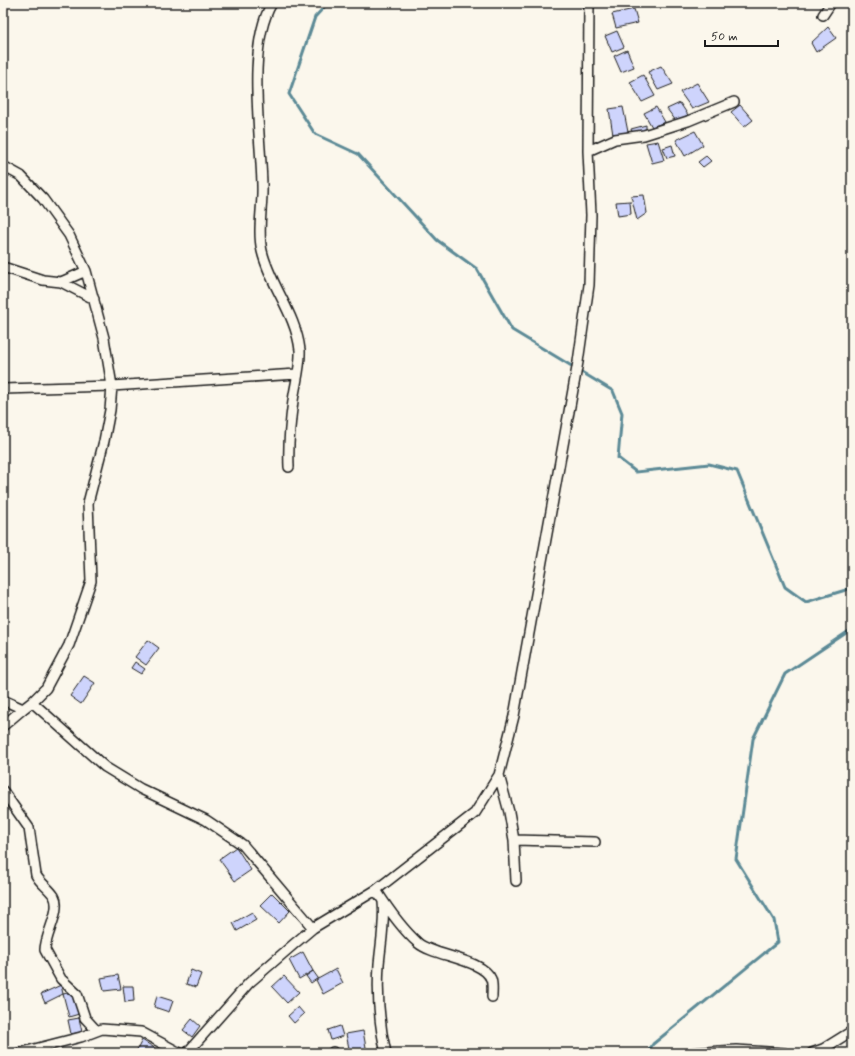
<svg xmlns="http://www.w3.org/2000/svg" width="855" height="1056" viewBox="0 0 855 1056" font-family="Mynerve,sans-serif">
	<rect width="100%" height="100%" fill="#fbf7ec"/>
	<filter id="ink" filterUnits="userSpaceOnUse"><feTurbulence type="fractalNoise" baseFrequency=".025" numOctaves="2"/><feDisplacementMap in="SourceGraphic" scale="8" xChannelSelector="R" yChannelSelector="G"/><feConvolveMatrix kernelMatrix="1 2 1 2 8 2 1 2 1" color-interpolation-filters="sRGB"/></filter>
	<g filter="url(#ink)">
		<g fill="none" stroke-linecap="round" stroke-linejoin="round">
			<path stroke="#5c8a96" stroke-width="3" d="M328,3l-13,14 -26,77 26,40 43,20 79,86 40,29 35,61 101,61 9,22 -4,45 18,14 73,-8 28,7 48,116 21,15 43,-13 3,1
				M647,1053l6,-9 125,-102 -4,-22 -38,-61 17,-120 32,-65 67,-45"/>
		</g>
		<path fill="#ced4fc" stroke="#1c1c1c" d="M634,9l4,14 -22,5 -4,-14z
			M828,27l8,11 -20,14 -5,-9z
			M617,31l7,16 -12,5 -7,-16z
			M627,50l7,17 -13,5 -7,-16z
			M661,66l12,18 -15,6 -10,-18z
			M643,75l12,21 -13,6 -12,-20z
			M697,83l12,19 -17,7 -12,-17z
			M680,103l8,12 -12,6 -9,-12z
			M740,105l13,15 -9,7 -13,-15z
			M623,107l5,25 -15,3 -4,-26z
			M656,107l9,15 -13,5 -8,-14z
			M646,125v6l-14,2 -1,-4z
			M695,131l8,14 -18,11 -9,-16z
			M658,141l6,19 -12,3 -6,-20z
			M672,145l3,11 -8,2 -4,-10z
			M706,156l5,5 -8,6 -5,-5z
			M644,195l3,18 -10,7 -6,-24z
			M630,201l1,13 -13,2 -2,-14z
			M148,640l11,8 -13,17 -11,-8z
			M135,662l10,7 -4,5 -10,-6z
			M84,676l11,7 -14,21 -11,-8z
			M236,847l15,23 -16,11 -16,-22z
			M272,893l18,18 -11,12 -19,-18z
			M252,912l4,8 -19,11 -4,-8z
			M303,952l10,19 -14,8 -10,-19z
			M336,969l7,14 -20,11 -7,-14z
			M191,970l10,4 -5,13 -10,-3z
			M313,971l5,7 -7,5 -5,-7z
			M118,975l3,14 -17,2 -3,-13z
			M284,976l15,16 -12,11 -15,-16z
			M61,985l2,9 -18,9 -4,-9z
			M123,986h10l1,15 -9,1z
			M72,992l7,22 -10,3 -6,-23z
			M157,996l16,5 -4,11 -15,-5z
			M298,1007l6,7 -10,9 -6,-7z
			M79,1018l3,14 -11,2 -3,-14z
			M192,1019l8,7 -8,11 -9,-7z
			M340,1026l3,10 -12,4 -3,-10z
			M363,1031l4,22h-17l-4,-19z
			M142,1040l19,12v1h-24v-3z"/>
		<g fill="none" stroke-linecap="round" stroke-linejoin="round">
			<defs>
				<path id="minor" d="M272,3c-26,44 -11,131 -10,182 1,21 -5,45 0,66 8,34 34,63 38,99 1,16 -5,35 -7,51 -3,22 -5,43 -4,66
					M823,15l8,-12
					M588,151l27,-12 29,-4 44,-14 46,-19
					M3,166l18,10 22,23 26,36 17,36 18,67 8,48 -2,24 -6,31 -16,62 3,78 -22,64 -23,43 -14,14
					M3,267l40,13 18,2 33,17
					M61,282l25,-11
					M3,389l109,-3 185,-12
					M3,700l20,9 9,-7 73,65 36,22 65,31 37,25 70,83
					M3,726l20,-17
					M499,775l10,37 5,28 2,41
					M3,791l26,37 7,47c4,8 13,13 18,21 8,14 -9,38 -9,54l16,29 16,15 8,24 11,12
					M514,840l81,2
					M376,890c12,19 25,38 42,53 15,13 65,16 73,36 2,5 1,13 1,18
					M383,902c2,20 -2,41 -4,62 -2,30 0,60 7,89
					M19,1053l62,-16 21,-8 39,3 39,21
					M187,1053l62,-70 45,-39 19,-16 63,-38 99,-77 24,-38 15,-59 64,-354 11,-77 2,-70 -3,-64 1,-148
					M333,1053v-1
					M691,1053l45,-3 48,3
					M812,1053l11,-4 29,-18"/>
			</defs>
			<use href="#minor" stroke="#1c1c1c" stroke-width="12"/>
			<use href="#minor" stroke="#fbf7ec" stroke-width="9"/>
		</g>
	</g>
	<rect width="855" height="1056" fill="none" stroke="#fbf7ec" stroke-width="16"/>
	<rect x="8" y="8" width="839" height="1040" fill="none" stroke="#1c1c1c" stroke-width="1.5" filter="url(#ink)"/>
	<path d="M705 40v6h73v-6" fill="none" stroke="#1c1c1c" stroke-width="2"/>
	<text x="711" y="40" font-size="12" fill="#1c1c1c" stroke="#fbf7ec" stroke-width="3" paint-order="stroke">50 m</text>
</svg>
